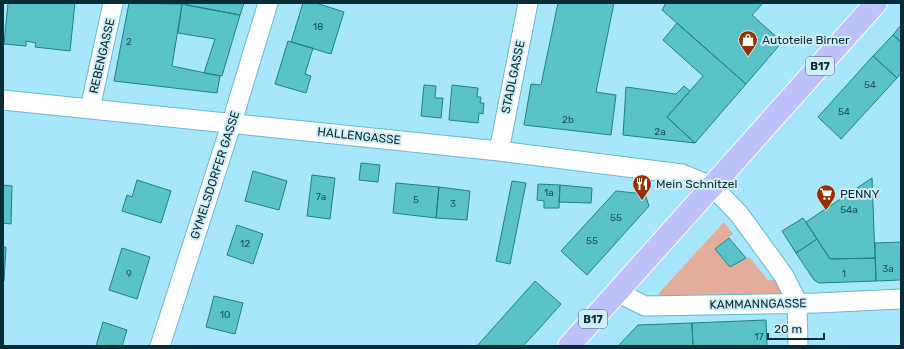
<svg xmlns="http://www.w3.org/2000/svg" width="904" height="349" viewBox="0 0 904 349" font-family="Rubik,sans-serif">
	<rect width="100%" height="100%" fill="#a8e7fb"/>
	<path fill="#e4ad9b" d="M724,222l9,12 -18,15 15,18 19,-10 19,23h7l7,11 -6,7 -27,1 -4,-5 -85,3 -1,-4z"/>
	<path fill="#5ac3c8" stroke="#1e8185" d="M8,3h67l-5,48 -35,-4 1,-4 -10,-2v5l-22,-2z
		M129,3l53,1 -10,62 48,10 -3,17 -103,-12z
		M186,3h58l-4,12 -54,-10z
		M303,3h13l28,9 -13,42 -40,-12z
		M558,3h56l-18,89 20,3 -5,40 -87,-10 7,-41 10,1z
		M666,3h97l-11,12 30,27 -36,42 -84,-74z
		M182,4l58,11 -18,61 -18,-3 11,-34 -37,-6z
		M677,23l69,61 -51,59 -28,-26 36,-41 -40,-36z
		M901,25v17l-8,-7z
		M893,35l8,7v31l-4,5 -24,-22z
		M288,41l25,7 -8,26 6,2 -5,17 -31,-9z
		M873,56l24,22 -56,61 -23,-22z
		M424,85l12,1 -1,12h8l-2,20 -20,-2z
		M452,85l26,3 -1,9h4l-1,6h4l-1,11 -4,-1 -1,10 -29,-3z
		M684,86l6,5 -23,26 28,26 -72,-8 3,-48 50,7z
		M361,163l19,2 -2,17 -19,-2z
		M253,171l34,10 -8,29 -34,-9z
		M312,175l23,3 -5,41 -23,-3z
		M872,178l3,80 -45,1 -24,-37z
		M137,180l34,11 -10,32 -39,-12 5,-16 5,2z
		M512,181l14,2 -16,81 -14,-3z
		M396,183l43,4 -3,31 -43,-5z
		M538,184l22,1 -1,23h-15v-7l-7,-1z
		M3,185l9,1 -1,38 -8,-1z
		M560,185l32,3 -1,15 -32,-1z
		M439,187l31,4 -3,29 -31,-2z
		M616,191l29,3 4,12 -62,69 -26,-24z
		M803,218l14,21 -21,14 -14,-22z
		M237,225l26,9 -10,30 -26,-9z
		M729,238l17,20 -16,9 -15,-18z
		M817,239l13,20 45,-1 1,23 -57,2 -5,-3 -18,-27z
		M901,242v38l-25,1 -1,-38z
		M3,247h3l-2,34h-1z
		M122,248l28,9 -13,42 -28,-9z
		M535,281l26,23 -23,26 -15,16h-46z
		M214,296l29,7 -8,31 -29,-7z
		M766,320l1,26h-74l-1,-23z
		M103,322l24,8 -5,16h-26z
		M692,323l1,23h-75l20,-21z"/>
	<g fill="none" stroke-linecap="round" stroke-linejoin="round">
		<defs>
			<path id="minor" d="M3,100l496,51 183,23 30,12 27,28 45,62 13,26 1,44
				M90,109l23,-106
				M499,151l29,-148
				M617,292l28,14 172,-3 84,-4
				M160,346l72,-224 36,-119"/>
			<path id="major" d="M569,346l307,-343"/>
		</defs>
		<use href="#minor" stroke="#68b8d1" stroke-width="21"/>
		<use href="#major" stroke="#fff" stroke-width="24"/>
		<use href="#minor" stroke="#fff" stroke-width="19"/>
		<use href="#major" stroke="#bec1fb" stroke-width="22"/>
	</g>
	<defs>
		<symbol id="shop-pin" viewBox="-11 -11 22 30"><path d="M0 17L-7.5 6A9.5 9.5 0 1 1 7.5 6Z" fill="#963102" stroke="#d0eef8"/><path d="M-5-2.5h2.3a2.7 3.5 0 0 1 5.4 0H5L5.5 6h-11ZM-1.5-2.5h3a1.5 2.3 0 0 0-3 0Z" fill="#fff"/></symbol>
		<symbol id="restaurant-pin" viewBox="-11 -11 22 30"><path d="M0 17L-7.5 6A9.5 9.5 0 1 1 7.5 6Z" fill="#963102" stroke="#d0eef8"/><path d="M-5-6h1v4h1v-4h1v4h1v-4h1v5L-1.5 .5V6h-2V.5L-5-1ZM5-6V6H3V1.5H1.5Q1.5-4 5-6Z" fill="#fff"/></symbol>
		<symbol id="supermarket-pin" viewBox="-11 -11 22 30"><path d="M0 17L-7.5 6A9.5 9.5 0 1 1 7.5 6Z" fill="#963102" stroke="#d0eef8"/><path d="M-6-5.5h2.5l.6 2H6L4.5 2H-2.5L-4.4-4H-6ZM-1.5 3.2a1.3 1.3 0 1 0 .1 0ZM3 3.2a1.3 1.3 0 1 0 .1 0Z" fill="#fff"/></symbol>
	</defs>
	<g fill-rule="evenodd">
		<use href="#shop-pin" x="737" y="29" width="22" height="30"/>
		<use href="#restaurant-pin" x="631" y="173" width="22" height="30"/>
		<use href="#supermarket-pin" x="815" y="183" width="22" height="30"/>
	</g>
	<g text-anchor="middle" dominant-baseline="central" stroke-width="4" stroke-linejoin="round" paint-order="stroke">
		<g font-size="10" fill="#1c525a">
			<text x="318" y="27">18</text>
			<text x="129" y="42">2</text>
			<text x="870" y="85">54</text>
			<text x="844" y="112">54</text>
			<text x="568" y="120">2b</text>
			<text x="660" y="132">2a</text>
			<text x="549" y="193">1a</text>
			<text x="321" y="197">7a</text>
			<text x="416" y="200">5</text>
			<text x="453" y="204">3</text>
			<text x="849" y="210">54a</text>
			<text x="616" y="218">55</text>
			<text x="592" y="241">55</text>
			<text x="245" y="244">12</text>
			<text x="888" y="269">3a</text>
			<text x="129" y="274">9</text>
			<text x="844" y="274">1</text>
			<text x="225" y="315">10</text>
			<text x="759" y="337">17</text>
		</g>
		<g fill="#d0eef8" stroke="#446670" stroke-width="1">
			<rect x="806" y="57" width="28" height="18" rx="3"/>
			<rect x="579" y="310" width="28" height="18" rx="3"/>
		</g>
		<g font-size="11" font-weight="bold" fill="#082c35">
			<text x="820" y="66">B17</text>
			<text x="593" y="319">B17</text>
		</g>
		<g font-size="12" fill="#082c35" stroke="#d0eef8" text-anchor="start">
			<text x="762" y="40">Autoteile Birner</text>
			<text x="656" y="184">Mein Schnitzel</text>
			<text x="840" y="194">PENNY</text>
		</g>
		<g font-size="12" fill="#082c35" stroke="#d0eef8">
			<text transform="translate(102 56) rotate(-77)">REBENGASSE</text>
			<text transform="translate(513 77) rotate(-78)">STADLGASSE</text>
			<text transform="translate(359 136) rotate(6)">HALLENGASSE</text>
			<text transform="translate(215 175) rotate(-72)">GYMELSDORFER GASSE</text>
			<text transform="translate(758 304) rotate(-1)">KAMMANNGASSE</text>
		</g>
	</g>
	<rect width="904" height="349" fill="none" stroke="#082c35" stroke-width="8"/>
	<path d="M768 333v6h56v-6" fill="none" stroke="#082c35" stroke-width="2"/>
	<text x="774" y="333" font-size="12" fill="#082c35" stroke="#d0eef8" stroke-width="3" paint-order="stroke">20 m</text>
</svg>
